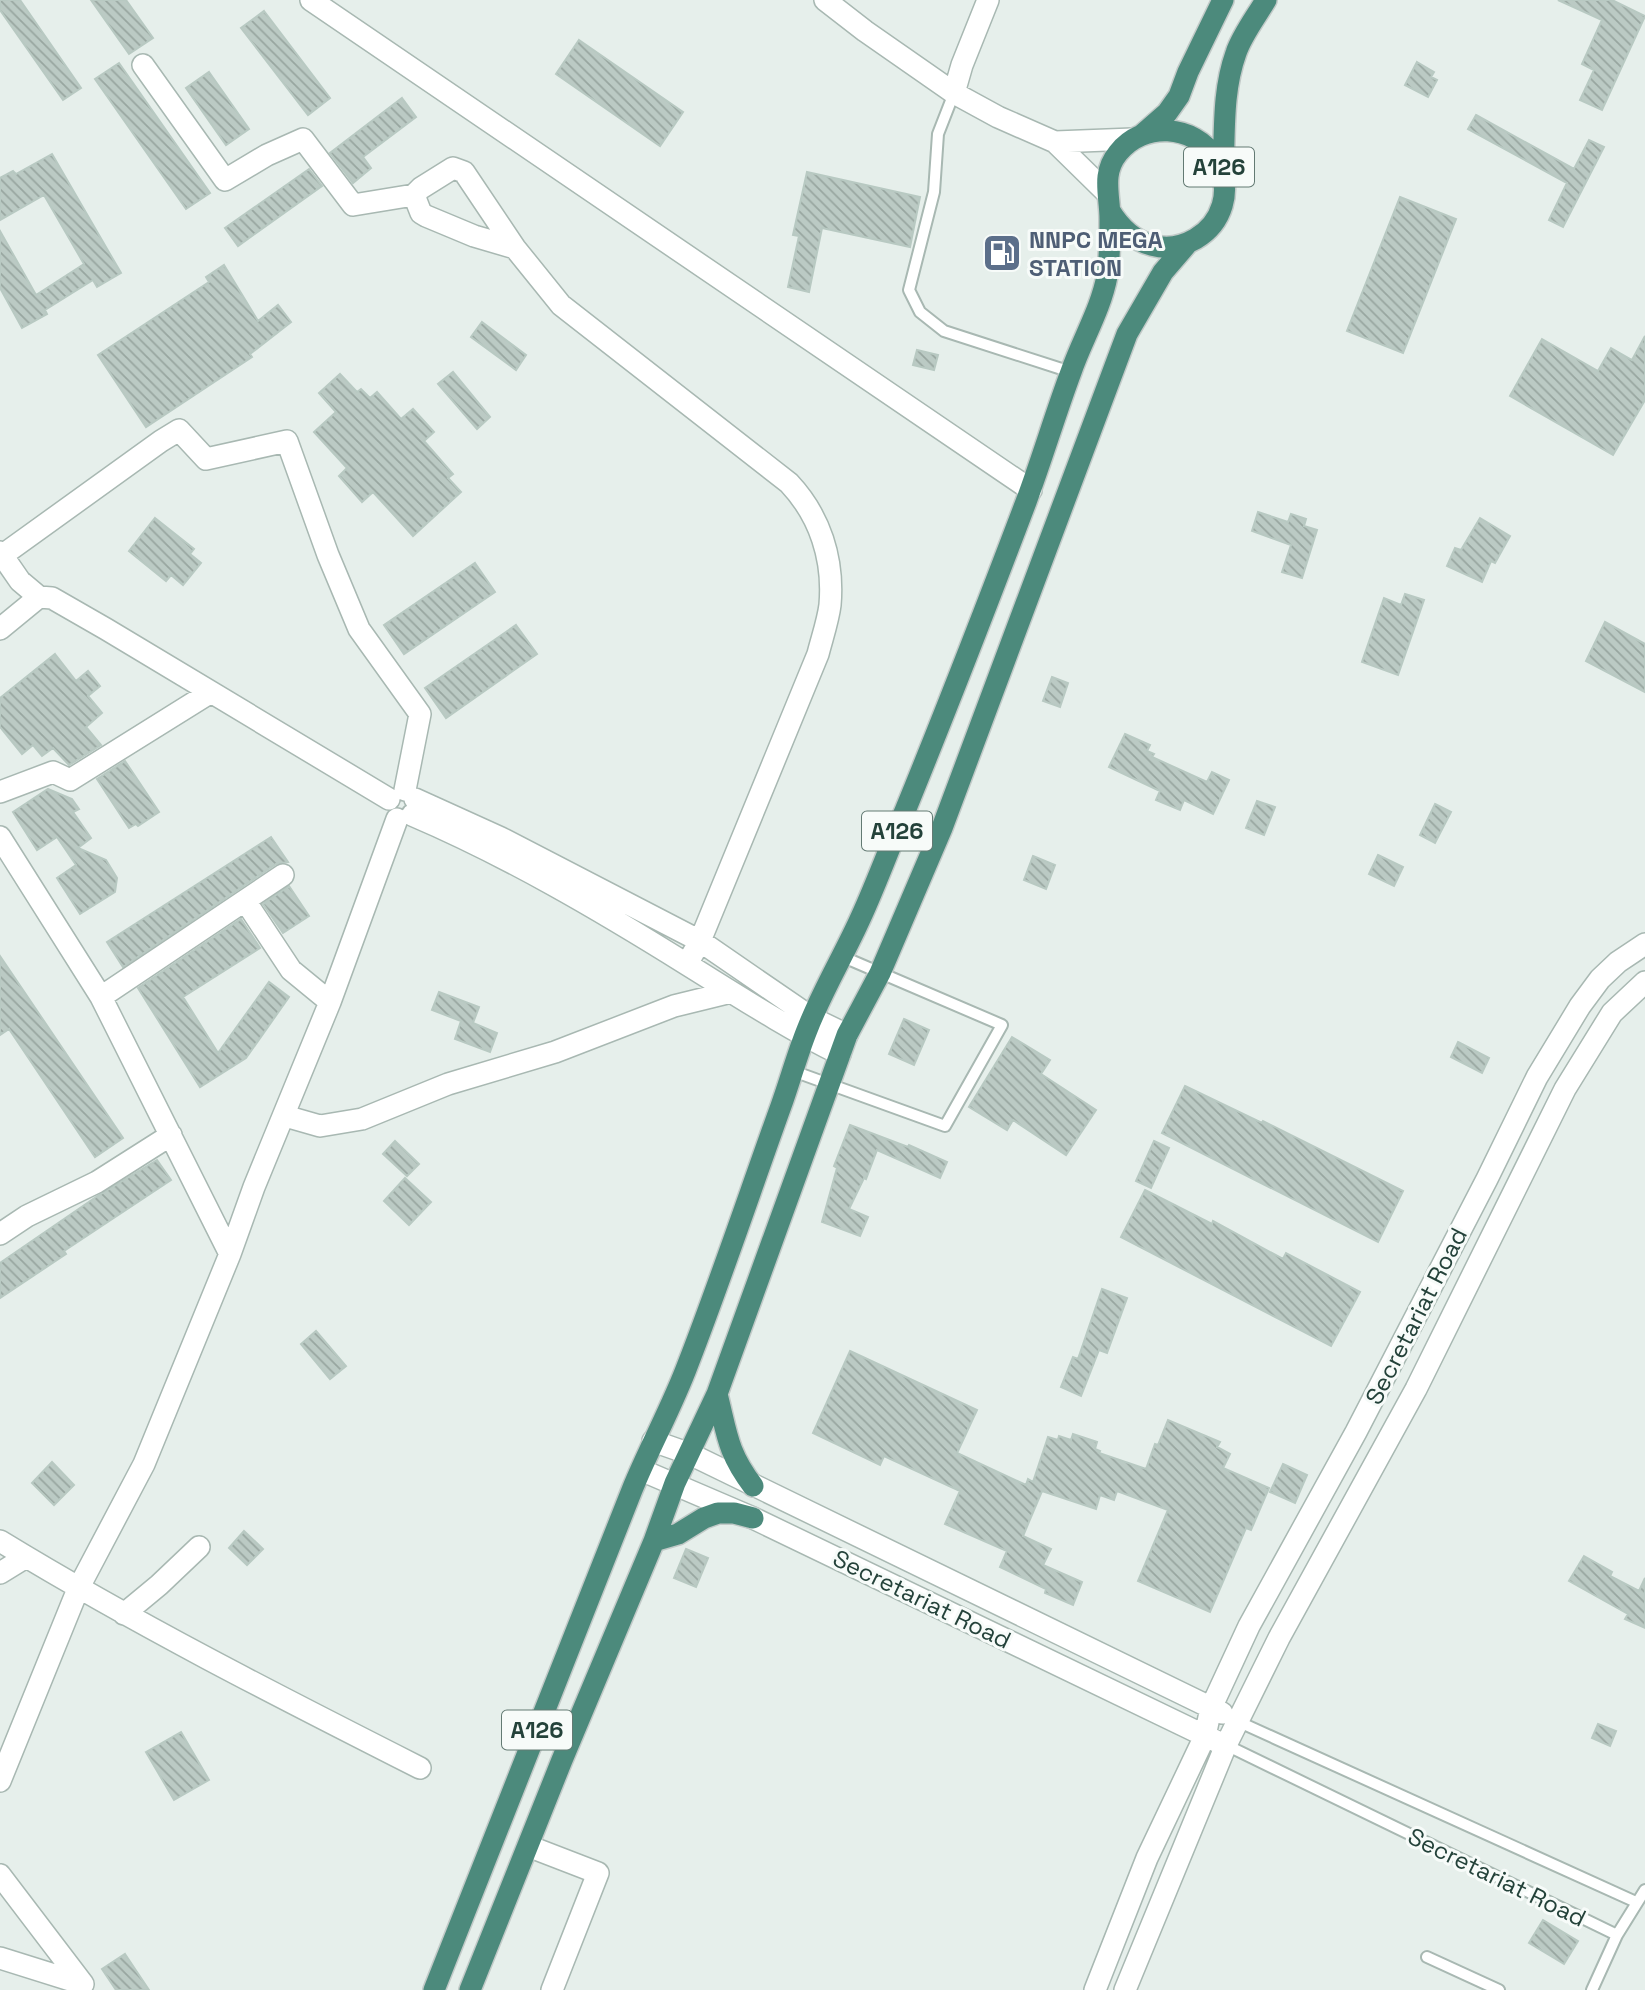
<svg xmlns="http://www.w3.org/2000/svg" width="1645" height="1990" viewBox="0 0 1645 1990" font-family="'Space Grotesk',sans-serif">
	<defs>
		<pattern id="building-back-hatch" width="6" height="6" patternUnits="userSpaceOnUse" patternTransform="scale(1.75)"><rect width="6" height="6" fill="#bbcac4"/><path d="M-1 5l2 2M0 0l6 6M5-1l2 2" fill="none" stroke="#98a6a0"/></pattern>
	</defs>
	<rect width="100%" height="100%" fill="#e6efeb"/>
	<path fill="url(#building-back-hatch)" stroke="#b8c9c2" stroke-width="2" d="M0,0h20l61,88 -18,12 -63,-90z
		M91,0h35l27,38 -24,16z
		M1558,0h54l33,16 -43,94 -22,-10 14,-30 -12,-6 20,-44z
		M264,11l66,87 -22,17 -67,-87z
		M579,40l104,72 -23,34 -104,-72z
		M1417,62l17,10 -3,5 6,3 -9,17 -23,-12z
		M119,63l91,130 -24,16 -91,-130z
		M209,72l40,57 -23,16 -40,-57z
		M402,98l14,19 -53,40 8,11 -18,15 -23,-30z
		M1476,115l98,54 15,-29 15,7 -41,80 -14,-7 18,-37 -99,-54z
		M52,154l69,119 -24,14 -4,-7 -48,30 2,4 -25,14 -22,-40v-57l36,64 48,-31 -40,-69 -44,25v-42l13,-7 3,3z
		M309,169l13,17 -84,60 -13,-18z
		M807,172l113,25 -10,50 -88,-19 -13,64 -21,-5 11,-51 -6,-1z
		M1400,197l56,22 -53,134 -56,-22z
		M224,265l34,56 20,-16 13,17 -41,32 2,3 -106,70 -48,-72 111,-73 -3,-5z
		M482,322l44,33 -10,15 -45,-33z
		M1645,336v64l-32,55 -103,-59 32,-57 56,32 13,-23 21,12z
		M917,350l21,5 -4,15 -21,-5z
		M453,372l37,45 -13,12 -39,-45z
		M340,374l17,18 4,-3 9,9 7,-6 24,27 12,-10 21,23 -10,9 29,33 -5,4 13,14 -48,44 -40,-44 -11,10 -23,-26 8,-8 -33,-36 22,-20 -17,-19z
		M1258,512l30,10 3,-8 15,5 -2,7 13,4 -15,48 -20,-6 9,-27 -39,-14z
		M155,518l39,31 -4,5 11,9 -18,22 -12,-10 -5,6 -37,-30z
		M1480,518l30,18 -15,27 -4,-2 -9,21 -35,-16 8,-18 6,2z
		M475,563l20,29 -91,62 -20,-29z
		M1405,594l19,6 -26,75 -36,-13 22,-64 17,7z
		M1605,622l40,22v48l-59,-31z
		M516,625l21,29 -91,64 -21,-30z
		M55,654l21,27 12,-10 12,15 -12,10 14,17 -16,14 15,18 -32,20 -16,-17 -11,8 -9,-11 -11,9 -22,-27v-29z
		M1052,677l16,6 -8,24 -17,-6z
		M1125,734l25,11 -3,6 7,3 -2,3 55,25 5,-10 17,8 -16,34 -29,-14 -4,10 -24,-10 4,-9 -51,-24z
		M125,761l34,51 -21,14 -2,-2 -7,4 -32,-49z
		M48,789l24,10 7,10 -6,3 18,26 -13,10 28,12 11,18 -2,14 -35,22 -23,-36 19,-13 -19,-28 -20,13 -24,-38z
		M1257,801l18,6 -11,28 -18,-7z
		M1435,804l16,8 -16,31 -15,-8z
		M271,837l17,25 -12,2 -153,103 -16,-25z
		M1378,855l25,12 -9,19 -25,-12z
		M1033,856l22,9 -9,24 -22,-9z
		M289,886l20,30 -26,17 -20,-29z
		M241,919l19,29 -77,49 35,56 51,-71 20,15 -43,61 -46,29 -62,-99z
		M0,956l123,182 -28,19 -86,-128 -9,6z
		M439,992l40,15 -6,16 24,10 -7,19 -35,-13 6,-18 -29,-11z
		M904,1019l25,11 -15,35 -25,-11z
		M1012,1037l38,23 -9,14 55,36 -30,45 -53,-35 -6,10 -38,-23z
		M1458,1042l31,16 -7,15 -31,-16z
		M1185,1086l77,37 1,-2 140,70 -25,51 -216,-109z
		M850,1125l58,22 1,-2 38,17 -7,16 -63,-28 -11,29 -2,-1 -15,31 19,8 -8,19 -38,-14 15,-54 -3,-2z
		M395,1141l24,23 -12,12 -24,-22z
		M1154,1141l15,7 -18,40 -15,-7z
		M157,1160l14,20 -107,71 2,3 -66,44v-35l96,-66z
		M405,1178l26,24 -22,23 -25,-24z
		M1145,1190l67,34 1,-3 70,38 3,-6 74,39 -29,54 -210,-109z
		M1102,1289l25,9 -20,55 -8,-3 -18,46 -20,-9 12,-30 5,2z
		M316,1331l30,35 -16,13 -29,-35z
		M850,1351l127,59 -20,43 69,32 2,-6 5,3 15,-45 10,3 1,-4 12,4 2,-6 24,8 -2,7 5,2 -1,2 47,16 9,-25 3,1 10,-25 52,22 -3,5 13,7 -7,14 46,20 -18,42 -5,-2 -36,84 -72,-31 30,-71 -51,-19 -3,9 -14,-5 -4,14 -54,-18 -19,45 28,13 -8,16 39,17 -9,23 -28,-12 1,-4 -46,-22 7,-16 -62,-27 15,-33 -76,-35 -4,9 -67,-32z
		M52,1462l22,23 -20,20 -22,-22z
		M1283,1464l24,11 -12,28 -25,-11z
		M244,1531l19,18 -16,16 -18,-17z
		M686,1549l22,9 -12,29 -22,-9z
		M1584,1556l28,16 -2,4 29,15 6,-13v50l-20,-9 3,-5 -59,-33z
		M1598,1724l18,7 -6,15 -18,-8z
		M181,1732l28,48 -35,20 -28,-48z
		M1543,1920l35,21 -14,23 -35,-21z
		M125,1954l24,36h-33l-14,-21z"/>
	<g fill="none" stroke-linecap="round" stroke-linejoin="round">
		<defs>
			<path id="service" d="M954,93l-16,41 -4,58 -25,98 11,22 24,19 127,41
				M793,1071l152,55 57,-101 -161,-69
				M1237,1721l399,181
				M1226,1745l391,190
				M1427,1957l72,33
				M1592,1990l25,-55 28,-45"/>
			<path id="minor" d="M311,0l720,490
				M825,0l40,31 89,62 44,24 57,25 51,50
				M143,65l82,115 42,-25 36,-16 50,66 61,-10
				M954,93l8,-28 26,-65
				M1055,142l78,-3
				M515,248l-41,-12 -48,-20 -5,-3 -7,-18 7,-7 32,-20 11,4 51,76 46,57 228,178c31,33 45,76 41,122 -2,16 -8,33 -12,49l-118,287 -13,23
				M0,552l20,29 19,16 13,1 54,31 283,170
				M0,557l161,-116 18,-11 27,29 81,-18 41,114 31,74 61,85 -15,76
				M0,629l39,-32
				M0,792l53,-20 17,8 141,-88
				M415,799l86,39 199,103 112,77 35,17
				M412,815c96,41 188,95 276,150 50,31 99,63 152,89
				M0,837l101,160 129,257 -86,210 -66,125 -78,192
				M246,902l45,68 39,32
				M101,997l182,-122
				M285,1116l35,10 42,-7 86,-35 107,-32 119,-46 57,-14
				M0,1234l27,-18 70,-34 74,-47
				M230,1254l24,-67 76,-185 67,-183
				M653,1441l37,13 532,259
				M641,1470l112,48 465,224
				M0,1541c136,83 278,155 420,227
				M0,1573l26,-16
				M124,1614l35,-29 40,-38
				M528,1846l70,27 -46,117
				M0,1875l83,109 -83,-26
				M1095,1990l52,-132 58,-122 6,-28 38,-82 107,-194 131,-253 50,-102 43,-71 20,-27 18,-17 27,-18
				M1125,1990l101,-245 53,-107 137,-249 149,-300 47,-76 33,-31"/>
			<path id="trunk" d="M1143,134l24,-21 12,-17 9,-24 35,-72
				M1223,174c2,-41 -1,-82 13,-121 6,-18 20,-36 30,-53
				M717,1394c10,39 10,58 36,92
				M654,1541l24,-7 26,-16 14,-5h16l19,5
				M434,1990c66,-167 131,-334 198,-500 17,-42 40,-83 56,-126 33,-85 62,-172 93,-258 9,-25 16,-51 26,-76 15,-39 37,-75 54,-113 16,-35 29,-71 44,-106 42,-103 82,-206 121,-309 16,-43 29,-87 45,-130 11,-32 30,-63 36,-96 3,-18 3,-39 3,-57 0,-24 -9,-45 8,-66 25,-32 76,-29 97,5 40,66 -57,132 -105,53
				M470,1990l92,-230 92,-219 21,-58 42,-89 130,-359 33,-62 62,-145 185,-494 36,-62 24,-28"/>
		</defs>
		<use href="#service" stroke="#a8b8b2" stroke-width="14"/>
		<use href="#minor" stroke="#a8b8b2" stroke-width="24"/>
		<use href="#trunk" stroke="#c2cac8" stroke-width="24"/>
		<use href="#service" stroke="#fff" stroke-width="10"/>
		<use href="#minor" stroke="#fff" stroke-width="21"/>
		<use href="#trunk" stroke="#4c8a7c" stroke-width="21"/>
	</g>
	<defs>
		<symbol id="fuel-square" viewBox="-11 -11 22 22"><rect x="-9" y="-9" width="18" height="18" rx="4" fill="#5c6f8a" stroke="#f7fbf9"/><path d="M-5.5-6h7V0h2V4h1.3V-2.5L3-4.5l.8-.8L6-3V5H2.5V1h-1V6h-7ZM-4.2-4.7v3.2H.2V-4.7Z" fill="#fff"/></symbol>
	</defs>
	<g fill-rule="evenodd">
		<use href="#fuel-square" x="980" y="231" width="44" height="44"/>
	</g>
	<g text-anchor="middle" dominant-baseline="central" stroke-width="6" stroke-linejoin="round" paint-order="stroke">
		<g fill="#f7fbf9" stroke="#637a73" stroke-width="2">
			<rect x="1184" y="147.5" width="70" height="39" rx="5"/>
			<rect x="862" y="811.5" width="70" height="39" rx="5"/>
			<rect x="502" y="1710.5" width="70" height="39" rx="5"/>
		</g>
		<g font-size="23" font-weight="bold" fill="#24423a">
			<text x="1219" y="167">A126</text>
			<text x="897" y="831">A126</text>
			<text x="537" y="1730">A126</text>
		</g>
		<g font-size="24" font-weight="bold" fill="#4e5e75" stroke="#f7fbf9" text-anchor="start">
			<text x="1029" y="239">NNPC MEGA<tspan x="1029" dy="28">STATION</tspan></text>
		</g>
		<g font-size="24" fill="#24423a" stroke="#f7fbf9">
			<text transform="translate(1416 1316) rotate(-63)">Secretariat Road</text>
			<text transform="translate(922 1599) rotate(26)">Secretariat Road</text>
			<text transform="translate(1497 1877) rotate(26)">Secretariat Road</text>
		</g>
	</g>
</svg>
